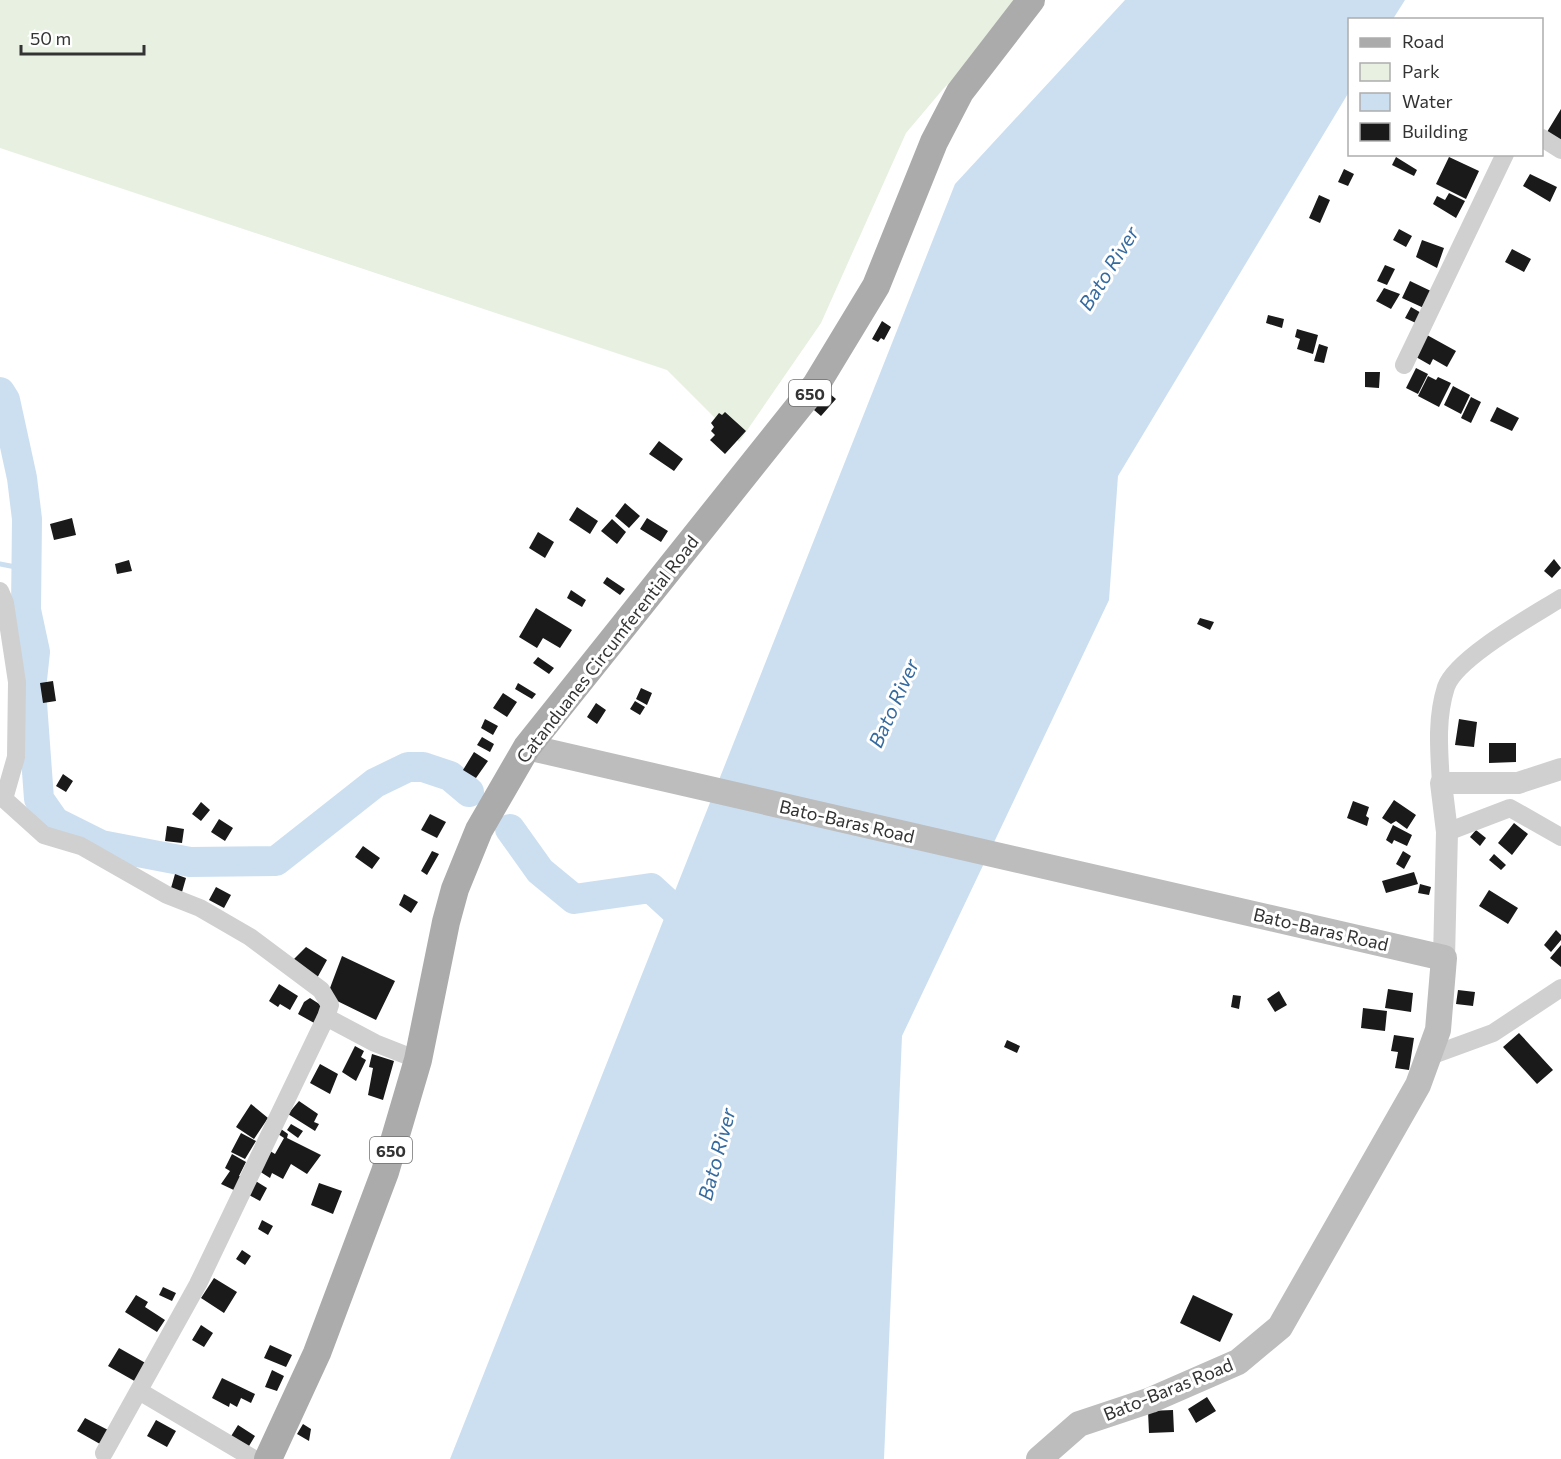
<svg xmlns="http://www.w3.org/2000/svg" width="1561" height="1459" viewBox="0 0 1561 1459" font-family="Commissioner,sans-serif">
	<rect width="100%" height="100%" fill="#fff"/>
	<path fill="#e7f0e1" d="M0,0h1034l-90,88 -38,45 -85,190 -82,119 -72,-72 -667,-222z"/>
	<path fill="#ccdff1" d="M1125,0h280l-12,19 -43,1 -1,72 -231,384 -9,124 -207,436 -18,423h-434l505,-1275z"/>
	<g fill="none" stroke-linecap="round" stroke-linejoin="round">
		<path stroke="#ccdff1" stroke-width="5" d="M0,564l26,5"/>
		<path stroke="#ccdff1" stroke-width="30" d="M0,392l5,8 17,78 5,41 -1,91 9,42 -4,37 8,110 16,23 46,23 89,17 86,-1 99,-78 33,-16h15l27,9 19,16
			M510,829l30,42 34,28 77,-11 49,45"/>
	</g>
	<path fill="#1a1a1a" d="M1561,109v31l-14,-8z
		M1396,157l21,13 -3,6 -22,-11z
		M1449,157l30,14 -13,28 -30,-15z
		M1344,169l10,5 -6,12 -10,-4z
		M1530,174l27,13 -7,15 -27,-16z
		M1449,193l16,8 -9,17 -23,-14 4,-8 8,4z
		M1319,195l11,5 -10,23 -11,-5z
		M1399,229l13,7 -6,11 -13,-7z
		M1422,240l22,8 -7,20 -21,-11z
		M1512,249l19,10 -7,13 -19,-10z
		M1385,265l10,4 -8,16 -10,-4z
		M1410,281l23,11 -7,17 -24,-11z
		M1384,288l16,6 -9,15 -15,-8z
		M1411,307l12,7 -5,10 -13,-6z
		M1268,315l16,4 -2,9 -16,-5z
		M882,321l9,6 -7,13 -3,-2 -3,4 -6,-3z
		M1297,329l21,6 -5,19 -16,-5 3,-10 -5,-2z
		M1427,335l29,16 -9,16 -14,-8 -3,6 -14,-8z
		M1319,344l9,3 -4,16 -10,-2z
		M1416,368l12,6 -10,20 -12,-6z
		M1365,372h15l-1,16 -14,-1z
		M1428,376l8,4 2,-3 13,6 -12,24 -21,-11z
		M1453,386l17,9 -9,19 -17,-9z
		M829,393l7,6 -15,17 -7,-6z
		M1471,397l10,5 -10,21 -10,-5z
		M1497,407l22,11 -7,13 -22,-10z
		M725,412l21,19 -21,23 -15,-14 5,-5 -4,-4 3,-4 -3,-4 8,-10 3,2z
		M659,441l24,18 -9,12 -25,-17z
		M625,503l15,13 -11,12 -14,-12z
		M577,507l21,14 -8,13 -21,-14z
		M72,518l4,17 -22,5 -4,-16z
		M647,518l21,13 -7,11 -21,-13z
		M612,519l14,13 -9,12 -16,-13z
		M538,532l16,10 -9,16 -16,-10z
		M1554,559l7,9 -9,10 -8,-7z
		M129,560l3,11 -15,3 -2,-10z
		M607,577l18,12 -5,6 -17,-12z
		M571,590l15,10 -4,7 -15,-9z
		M536,608l36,22 -12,18 -17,-10 -6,10 -18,-11z
		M1200,618l14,4 -4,8 -13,-6z
		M538,657l16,11 -5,6 -16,-11z
		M53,681l3,20 -13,2 -3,-20z
		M518,683l18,11 -4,5 -17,-10z
		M641,688l11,5 -5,12 -11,-6z
		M503,693l14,9 -10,15 -14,-9z
		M635,701l10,6 -5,8 -10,-6z
		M596,703l10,7 -9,14 -10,-7z
		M485,719l13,7 -5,9 -12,-7z
		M1459,719l18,3 -3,25 -19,-2z
		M482,737l12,7 -4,8 -13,-7z
		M1489,743h27v19l-27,1z
		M474,752l14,9 -12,17 -13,-8z
		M63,774l10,7 -7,11 -10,-6z
		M1394,800l22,15 -9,14 -11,-8 -5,3 -9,-6z
		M1353,801l16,6 -3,9 3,2 -2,8 -20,-8z
		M201,802l9,8 -9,11 -9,-7z
		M430,814l16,8 -9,16 -16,-8z
		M219,819l14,9 -8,13 -14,-9z
		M1514,823l14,11 -16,21 -14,-12z
		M1393,825l19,10 -5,11 -13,-6 -2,4 -6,-4z
		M167,826l17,3 -2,14 -17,-2z
		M1476,830l10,8 -6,8 -10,-9z
		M363,846l17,12 -8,11 -17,-12z
		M432,851l7,3 -12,21 -6,-4z
		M1403,851l8,5 -7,13 -8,-5z
		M1494,854l12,11 -5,5 -12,-10z
		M1414,872l4,12 -32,9 -4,-12z
		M175,874l11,4 -4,14 -11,-4z
		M1420,884l11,3 -2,8 -11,-2z
		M216,887l15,8 -7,13 -15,-8z
		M1489,890l29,18 -10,16 -29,-18z
		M404,894l14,8 -7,11 -12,-8z
		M1556,930l5,5v5l-10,12 -7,-7z
		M1561,945v22l-11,-9z
		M306,947l21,13 -11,20 -26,-17z
		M342,956l53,25 -19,39 -49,-24z
		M279,984l19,12 -8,14 -10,-6 -2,3 -9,-6z
		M1388,989l25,4 -2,19 -26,-4z
		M1458,990l17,2 -2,14 -17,-2z
		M1279,991l8,14 -12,7 -8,-13z
		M1233,995l8,1 -2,13 -8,-2z
		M310,998l14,9 -8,17 -18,-10 6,-12z
		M1363,1008l24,3 -2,20 -24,-3z
		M1519,1033l34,37 -16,14 -34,-37z
		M1394,1035l20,3 -5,32 -14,-2 3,-16 -7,-1z
		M1007,1040l13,6 -3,7 -13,-6z
		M355,1046l9,5 -3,6 5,3 -10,21 -14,-9z
		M372,1054l22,7 -11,39 -15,-5 5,-27 -4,-1z
		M320,1064l18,10 -8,20 -20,-11z
		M299,1101l19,13 -4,8 5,2 -4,7 -27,-17z
		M251,1104l17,14 -14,21 -18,-12z
		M291,1124l12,7 -5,7 -11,-8z
		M281,1129l7,5 -1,4 34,17 -14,19 -16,-10 -8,15 -11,-6 -2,5 -11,-7 11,-20 5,3 9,-16 -6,-4z
		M241,1133l15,8 -11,18 -14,-7z
		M232,1154l14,8 -7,14 5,2 -6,14 -17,-8 9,-13 -5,-3z
		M254,1180l13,8 -7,13 -13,-7z
		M319,1183l23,8 -9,23 -22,-9z
		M262,1220l11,6 -5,9 -10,-6z
		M242,1250l9,6 -6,9 -9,-6z
		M214,1278l23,14 -13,21 -23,-15z
		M163,1287l13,6 -4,8 -13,-6z
		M136,1295l12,7 -3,5 20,13 -8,12 -32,-20z
		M1193,1295l40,19 -13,28 -40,-19z
		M201,1325l12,8 -9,14 -12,-7z
		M270,1345l22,10 -6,12 -22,-9z
		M119,1348l30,17 -11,18 -30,-17z
		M272,1370l12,6 -7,15 -12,-4z
		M222,1378l33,16 -4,9 -10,-5 -4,9 -7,-4 -1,4 -17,-9z
		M1207,1397l9,14 -20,12 -8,-14z
		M1173,1410l1,22 -25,1 -1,-22z
		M85,1418l23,12 -8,14 -23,-13z
		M156,1420l20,11 -9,16 -20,-11z
		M303,1424l8,5 -2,12 -12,-7z
		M238,1425l17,11 -9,15 -18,-10z"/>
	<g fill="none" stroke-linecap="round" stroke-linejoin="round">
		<path stroke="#d0d0d0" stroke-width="18" d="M1542,138l19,12
			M1404,365l101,-211
			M0,591l5,12 12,79 -1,75 -12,42 40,36 37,11 86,49 33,13 50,29 71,53 9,15 -4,12 49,26 43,17
			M1441,783c-2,-32 -5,-65 5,-96 10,-29 88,-72 115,-89
			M1447,832l63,-24 51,29
			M1430,1056l63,-23 68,-45
			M139,1391l115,68
			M104,1453l94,-169 128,-267"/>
		<path stroke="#d0d0d0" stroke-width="22" d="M1444,958l3,-126 -6,-49h77l43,-14"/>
		<path stroke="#bdbdbd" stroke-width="26" d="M527,747l917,211 -6,72 -20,55 -138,242 -42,35 -87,38 -72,24 -40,35"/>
		<path stroke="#ababab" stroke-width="28" d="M268,1459l49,-106 68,-181 33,-112 28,-138 9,-33 24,-59 48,-83 289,-362 60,-99 58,-144 26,-50 71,-92"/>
	</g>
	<g text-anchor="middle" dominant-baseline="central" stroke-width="6" stroke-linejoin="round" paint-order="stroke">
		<g fill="#fff" stroke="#707070" stroke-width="1.5">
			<rect x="789" y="380" width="42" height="26" rx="4.5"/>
			<rect x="370" y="1137" width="42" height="26" rx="4.5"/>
		</g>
		<g font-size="16" font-weight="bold" fill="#333">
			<text x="810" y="393">650</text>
			<text x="391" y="1150">650</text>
		</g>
		<g font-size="18" fill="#333" stroke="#fff">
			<text transform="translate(607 649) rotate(-52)">Catanduanes Circumferential Road</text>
			<text transform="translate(847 821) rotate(13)">Bato-Baras Road</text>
			<text transform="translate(1321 929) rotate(13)">Bato-Baras Road</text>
			<text transform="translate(1168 1389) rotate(-22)">Bato-Baras Road</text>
		</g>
		<g font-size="20" font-style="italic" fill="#366b9f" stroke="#fff">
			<text transform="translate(1108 268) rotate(-58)">Bato River</text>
			<text transform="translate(893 703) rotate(-66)">Bato River</text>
			<text transform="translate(716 1154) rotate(-75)">Bato River</text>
		</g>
	</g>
	<rect x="1348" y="18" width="195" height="138" fill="#ffffff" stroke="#adadad" stroke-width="1.5"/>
	<rect x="1360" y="38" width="30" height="9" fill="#ababab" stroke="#adadad" stroke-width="1.5"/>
	<text x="1402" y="48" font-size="18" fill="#333333">Road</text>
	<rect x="1360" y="63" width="30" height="18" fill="#e7f0e1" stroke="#adadad" stroke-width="1.5"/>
	<text x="1402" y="78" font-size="18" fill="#333333">Park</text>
	<rect x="1360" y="93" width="30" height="18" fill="#ccdff1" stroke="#adadad" stroke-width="1.5"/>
	<text x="1402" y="108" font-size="18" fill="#333333">Water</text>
	<rect x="1360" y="123" width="30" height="18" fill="#1a1a1a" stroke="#adadad" stroke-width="1.5"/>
	<text x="1402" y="138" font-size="18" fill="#333333">Building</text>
	<path d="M21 45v9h123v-9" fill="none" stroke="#333333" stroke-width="3"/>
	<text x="30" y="45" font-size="18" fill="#333333" stroke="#ffffff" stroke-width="4.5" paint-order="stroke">50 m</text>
</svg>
